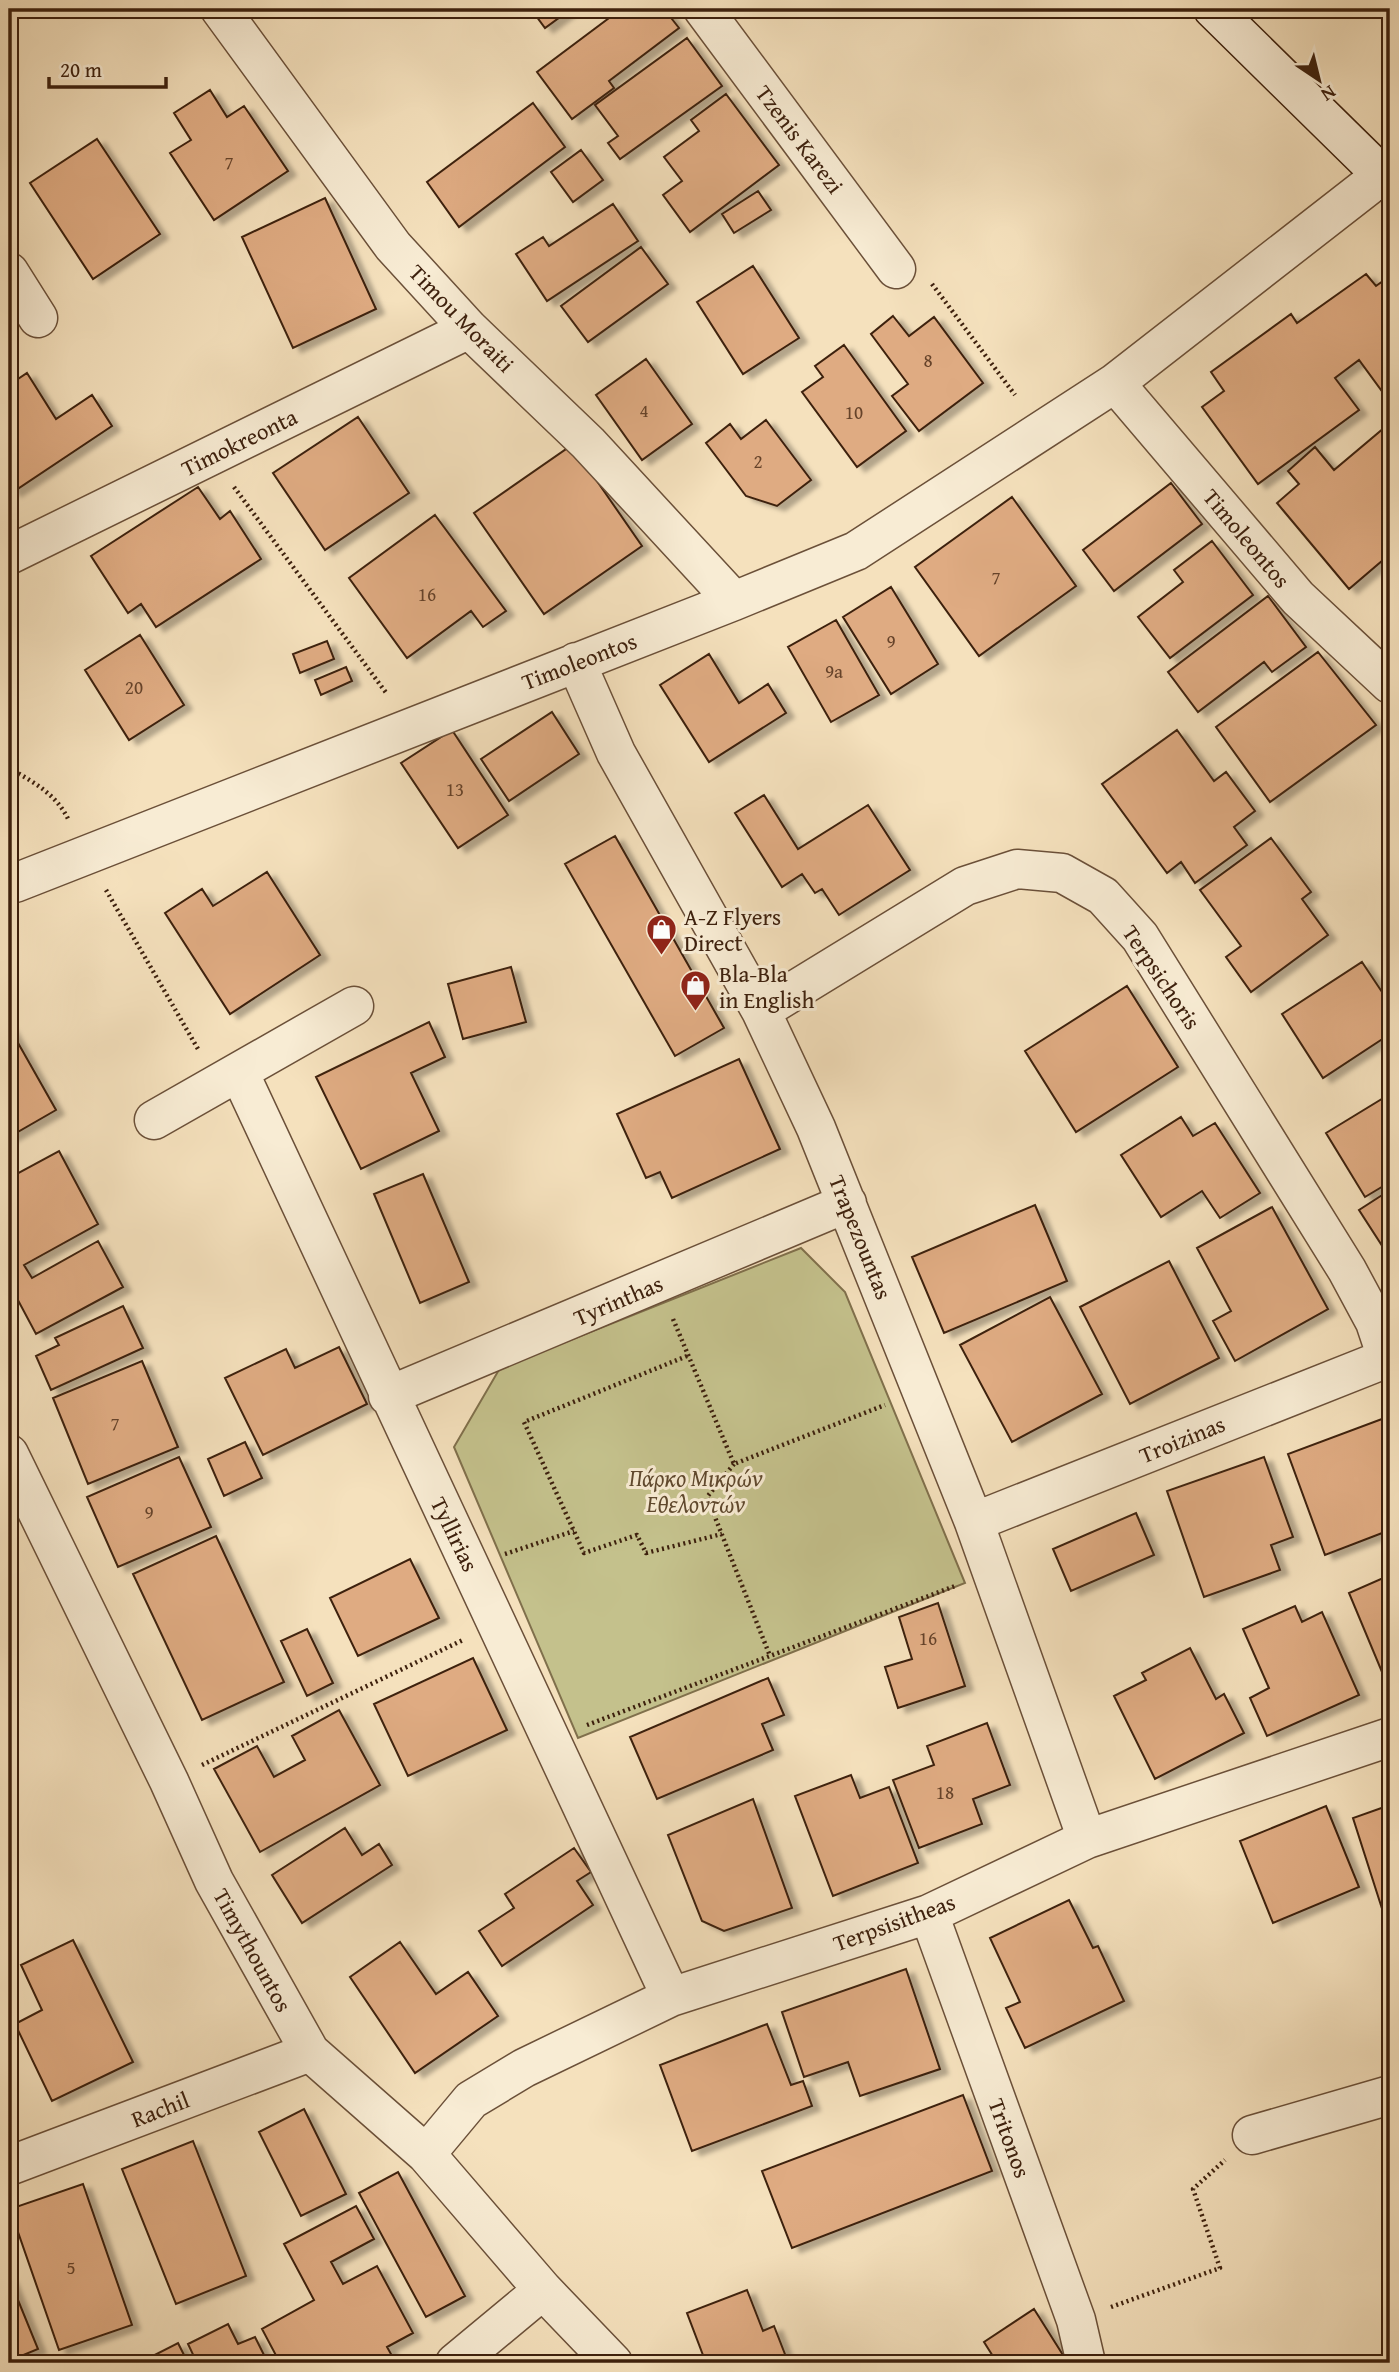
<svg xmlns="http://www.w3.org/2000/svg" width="1399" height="2372" viewBox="0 0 1399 2372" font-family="'Gentium Book Plus',serif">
	<defs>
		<filter id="shadow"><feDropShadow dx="8" dy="4.5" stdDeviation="2" flood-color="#0004"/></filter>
	</defs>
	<rect width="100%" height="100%" fill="#f5e1bd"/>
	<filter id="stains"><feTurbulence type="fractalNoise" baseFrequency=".00286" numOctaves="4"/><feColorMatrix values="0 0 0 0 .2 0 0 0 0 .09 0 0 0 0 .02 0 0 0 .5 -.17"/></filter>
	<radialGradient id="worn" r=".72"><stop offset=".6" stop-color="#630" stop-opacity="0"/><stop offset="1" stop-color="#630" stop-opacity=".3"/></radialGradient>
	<path fill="#c4c18c" stroke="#80704c" stroke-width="2" d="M801,1248l44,44 120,291 -387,155 -124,-291 46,-79z"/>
	<path fill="#dfab82" stroke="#3d200d" stroke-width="2" filter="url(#shadow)" d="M531,9h40l-26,19z
		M603,9h61l15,19 -70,53 5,7 -42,31 -35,-47 72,-54z
		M687,38l35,48 -102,73 -12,-16 10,-7 -23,-31z
		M210,90l17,27 17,-11 44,65 -74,49 -44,-67 21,-13 -17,-27z
		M726,94l53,71 -89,67 -27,-37 19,-14 -18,-24 35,-26 -8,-11z
		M533,103l32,44 -106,80 -32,-45z
		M97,139l63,95 -67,45 -63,-96z
		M581,150l22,30 -30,22 -22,-30z
		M758,191l13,19 -37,23 -12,-19z
		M325,198l51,111 -83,39 -51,-111z
		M613,204l25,37 -91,60 -31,-47 27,-17 6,9z
		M641,247l27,37 -80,58 -27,-36z
		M753,266l46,72 -56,36 -46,-72z
		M1366,274l10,12 14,-10v113l-6,5 -25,-34 -24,18 24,32 -101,74 -56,-77 22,-16 -13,-19 80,-58 6,9z
		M893,316l16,20 25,-19 49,66 -64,48 -27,-35 16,-12 -37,-50z
		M844,345l62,86 -49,36 -55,-75 21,-15 -8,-11z
		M646,359l46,65 -50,36 -46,-65z
		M27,373l29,46 36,-24 20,31 -99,66 -4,-6v-31l5,-4 -5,-7v-59z
		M358,417l51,76 -84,57 -52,-77z
		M766,420l45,60 -34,26 -31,-10 -40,-53 24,-19 11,15z
		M1384,428l6,7v119l-41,35 -72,-86 22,-19 -11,-13 27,-24 19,23z
		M572,445l70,101 -98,68 -70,-101z
		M1171,483l31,41 -88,67 -31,-41z
		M198,487l22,32 10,-8 31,48 -105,68 -15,-23 -13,9 -37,-57z
		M1012,497l64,89 -97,70 -64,-89z
		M435,515l71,96 -23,16 -12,-16 -64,47 -58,-80z
		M1212,541l41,54 -83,63 -32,-41 45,-35 -9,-12z
		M891,587l47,77 -47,30 -48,-77z
		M1268,596l38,51 -34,25 -8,-10 -66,50 -30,-40z
		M836,620l43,75 -48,27 -43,-75z
		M140,635l44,70 -55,35 -44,-70z
		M327,641l7,18 -34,14 -7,-19z
		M1318,652l58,73 -106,77 -54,-75z
		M709,654l30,49 29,-19 18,29 -77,49 -49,-77z
		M346,667l6,14 -31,14 -6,-15z
		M552,712l27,42 -70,47 -28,-42z
		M452,730l56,85 -50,33 -57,-85z
		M1177,730l37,51 12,-9 29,39 -21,16 13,18 -52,38 -14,-21 -14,11 -65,-89z
		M764,795l34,54 70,-44 42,65 -71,45 -17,-26 -7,4 -13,-19 -20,13 -47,-74z
		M615,836l109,192 -49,28 -110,-192z
		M1271,838l40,54 -9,7 26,36 -77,57 -25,-35 15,-11 -41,-56z
		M267,872l53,83 -90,59 -65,-101 37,-24 11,17z
		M1362,962l28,42v30l-67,44 -41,-64z
		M511,967l15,55 -63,17 -15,-55z
		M1127,986l51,81 -102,65 -51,-81z
		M429,1022l16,35 -34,16 28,58 -78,38 -45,-92z
		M9,1027l47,83 -47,27z
		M739,1059l41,90 -108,49 -12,-26 -14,6 -29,-64z
		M1390,1094v88l-25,15 -39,-64z
		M1181,1117l12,19 22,-13 45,70 -40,25 -18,-27 -41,26 -40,-62z
		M59,1151l39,73 -74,41 8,13 66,-37 25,46 -87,47 -24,-45 -3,2v-113z
		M423,1174l46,108 -49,21 -46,-109z
		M1390,1190v68l-31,-48z
		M1035,1205l32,76 -123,52 -32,-76z
		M1272,1207l56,102 -93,52 -22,-40 18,-10 -34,-63z
		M1169,1261l50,97 -89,46 -50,-97z
		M1050,1297l52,97 -90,48 -52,-97z
		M123,1306l20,42 -92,42 -15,-34 23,-11 -4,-7z
		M339,1347l28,57 -104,51 -38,-77 61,-29 9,19z
		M142,1361l36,86 -90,37 -35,-86z
		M1390,1416v114l-65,25 -37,-101z
		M245,1442l17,36 -38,18 -16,-37z
		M179,1457l32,70 -93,40 -31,-70z
		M1264,1457l29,80 -22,8 9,25 -76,27 -37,-106z
		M1136,1513l18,42 -83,36 -18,-42z
		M216,1536l68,146 -82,38 -69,-146z
		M410,1559l29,59 -81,38 -28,-58z
		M1390,1575v108l-3,1 -38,-91z
		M938,1603l27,83 -67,22 -13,-41 27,-8 -13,-42z
		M1295,1606l7,16 20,-10 37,83 -92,41 -17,-38 19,-10 -26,-59z
		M307,1629l26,54 -26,13 -26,-55z
		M1190,1648l26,51 8,-5 20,39 -89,46 -41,-83 32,-16 -4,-7z
		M473,1658l34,72 -99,46 -34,-72z
		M768,1678l16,37 -22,9 11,26 -116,49 -27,-62z
		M339,1710l41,75 -120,67 -46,-83 43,-23 17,31 31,-17 -13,-24z
		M987,1723l23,62 -37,14 9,25 -63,24 -26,-68 41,-15 -7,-19z
		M851,1775l9,23 29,-11 29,76 -85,33 -38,-100z
		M753,1799l39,109 -68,23 -22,-10 -34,-86z
		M1390,1805v111l-5,2 -32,-100z
		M1326,1806l33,81 -86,36 -33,-82z
		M345,1828l17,27 17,-11 13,21 -90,58 -30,-48z
		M574,1848l17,24 -14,9 16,24 -91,61 -23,-35 35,-23 -9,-14z
		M1069,1900l24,48 5,-2 26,55 -99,47 -19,-40 14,-6 -30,-64z
		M73,1940l60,122 -81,39 -37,-77 27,-14 -21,-45z
		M400,1942l36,52 32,-22 30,44 -83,57 -65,-96z
		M906,1969l34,100 -80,27 -12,-34 -44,15 -22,-65z
		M767,2024l24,61 12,-4 9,25 -120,45 -32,-86z
		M963,2095l29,76 -200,77 -30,-77z
		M304,2109l42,85 -45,22 -42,-84z
		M193,2141l53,135 -70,28 -54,-135z
		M398,2172l67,124 -39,21 -67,-124z
		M83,2184l49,141 -73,25 -49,-141z
		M356,2206l18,33 -43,23 12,22 34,-18 36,67 -26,14 9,16h-116l-18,-34 52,-29 -30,-56z
		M9,2278l29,71 -29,12z
		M747,2290l16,41 11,-5 14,36 -82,1 -19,-50z
		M1034,2309l34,54h-76l4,-2 -12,-19z
		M228,2324l10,20 17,-7 13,26h-71l-9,-19z
		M178,2343l10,20h-49z"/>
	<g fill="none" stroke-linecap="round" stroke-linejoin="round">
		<defs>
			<path id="street" d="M220,9l173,237 76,83 119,114 146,158
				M703,9l193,260
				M9,272l29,46
				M1115,383l183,215 92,86
				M9,555l460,-226
				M576,662l40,91 145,258 55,117 158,394 113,317
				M15,883l719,-282 122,-50 259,-168 267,-208
				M761,1011l204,-125 52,-17 45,4 41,23 37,41 207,333 28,52 12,36
				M239,1072l432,925
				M154,1120l200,-114
				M388,1396l459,-193
				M9,1454l160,327 45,100 96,171 116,102 117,136 70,73
				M974,1522l416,-165
				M929,1914l147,406 10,43
				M1252,2135l138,-40
				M426,2154l45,-54 53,-32 147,-71 258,-83 158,-75 303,-102
				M9,2166l301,-114
				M455,2363l88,-73"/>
			<path id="secondary" d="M1213,9l177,174"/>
		</defs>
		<use href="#street" stroke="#6b5039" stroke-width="41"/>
		<use href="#secondary" stroke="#3d200d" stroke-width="41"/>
		<path stroke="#3d200d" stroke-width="4.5" stroke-dasharray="2 3.5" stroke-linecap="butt" d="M932,284l83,111
			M234,487l153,207
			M9,768c24,14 48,26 60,53
			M106,890l92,159
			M673,1319l61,145 151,-59
			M687,1356l-163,66 60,131 53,-18 9,18 76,-19
			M734,1464l-27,33 63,159
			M505,1554l69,-23
			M587,1725l368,-139
			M202,1765l261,-125
			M1111,2307l109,-39 -27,-79 32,-29"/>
		<use href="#street" stroke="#f8ecd4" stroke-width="38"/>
		<use href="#secondary" stroke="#f8ecd4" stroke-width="38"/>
	</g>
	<defs>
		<symbol id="shop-pin" viewBox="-11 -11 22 30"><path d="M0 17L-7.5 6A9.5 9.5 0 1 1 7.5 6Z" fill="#8f2418" stroke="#f8ecd4"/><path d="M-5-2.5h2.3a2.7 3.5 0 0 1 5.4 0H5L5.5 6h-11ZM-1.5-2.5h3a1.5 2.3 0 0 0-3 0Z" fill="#fff"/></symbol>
	</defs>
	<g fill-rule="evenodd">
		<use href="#shop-pin" x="644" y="912" width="35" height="47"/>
		<use href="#shop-pin" x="678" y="968" width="35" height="47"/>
	</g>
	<g text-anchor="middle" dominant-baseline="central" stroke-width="6" stroke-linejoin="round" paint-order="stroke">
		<g font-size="19" fill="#66432a">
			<text x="229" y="162">7</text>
			<text x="928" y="360">8</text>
			<text x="644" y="410">4</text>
			<text x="854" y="412">10</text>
			<text x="758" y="461">2</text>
			<text x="996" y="577">7</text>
			<text x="427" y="594">16</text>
			<text x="891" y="641">9</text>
			<text x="834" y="671">9a</text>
			<text x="134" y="687">20</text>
			<text x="455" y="789">13</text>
			<text x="115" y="1423">7</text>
			<text x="149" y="1512">9</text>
			<text x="928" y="1638">16</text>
			<text x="945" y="1792">18</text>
			<text x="71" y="2267">5</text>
		</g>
		<g font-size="23" fill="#3d200d" stroke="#f8ecd4">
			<text transform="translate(800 139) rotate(53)">Tzenis Karezi</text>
			<text transform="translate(462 318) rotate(46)">Timou Moraiti</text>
			<text transform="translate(239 442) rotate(-26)">Timokreonta</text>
			<text transform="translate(1247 538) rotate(50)">Timoleontos</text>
			<text transform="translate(579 661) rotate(-21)">Timoleontos</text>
			<text transform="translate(1162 977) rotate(56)">Terpsichoris</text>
			<text transform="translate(861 1237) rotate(68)">Trapezountas</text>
			<text transform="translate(618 1300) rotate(-23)">Tyrinthas</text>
			<text transform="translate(1182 1439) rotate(-22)">Troizinas</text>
			<text transform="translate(455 1534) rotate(64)">Tyllirias</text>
			<text transform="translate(894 1922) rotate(-20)">Terpsisitheas</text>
			<text transform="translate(253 1950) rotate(61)">Timythountos</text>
			<text transform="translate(160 2109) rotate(-21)">Rachil</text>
			<text transform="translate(1010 2138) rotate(70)">Tritonos</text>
		</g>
		<g font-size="23" fill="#3d200d" stroke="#f8ecd4" text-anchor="start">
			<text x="684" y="916">A-Z Flyers<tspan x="684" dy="26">Direct</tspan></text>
			<text x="719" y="973">Bla-Bla<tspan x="719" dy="26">in English</tspan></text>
		</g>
		<g font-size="23" font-style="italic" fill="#5f482d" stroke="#f8ecd4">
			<text x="696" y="1477">Πάρκο Μικρών<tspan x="696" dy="26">Εθελοντών</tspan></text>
		</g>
	</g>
	<rect width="1399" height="2372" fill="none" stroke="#f5e1bd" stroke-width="35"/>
	<rect x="10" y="10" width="1378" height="2351" fill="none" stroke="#3d200d" stroke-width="3.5"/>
	<rect x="18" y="18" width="1364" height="2337" fill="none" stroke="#3d200d" stroke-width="2"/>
	<g transform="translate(1319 80) rotate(145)" stroke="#f8ecd4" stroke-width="5" paint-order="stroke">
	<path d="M0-5L12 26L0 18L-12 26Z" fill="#3d200d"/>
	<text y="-10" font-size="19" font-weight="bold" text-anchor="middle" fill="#3d200d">N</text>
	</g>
	<path d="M49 77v10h117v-10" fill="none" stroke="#3d200d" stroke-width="3.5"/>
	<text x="60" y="77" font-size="21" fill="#3d200d" stroke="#f8ecd4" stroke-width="5" paint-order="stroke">20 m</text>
	<rect width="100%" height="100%" filter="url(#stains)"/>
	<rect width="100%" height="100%" fill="url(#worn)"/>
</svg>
